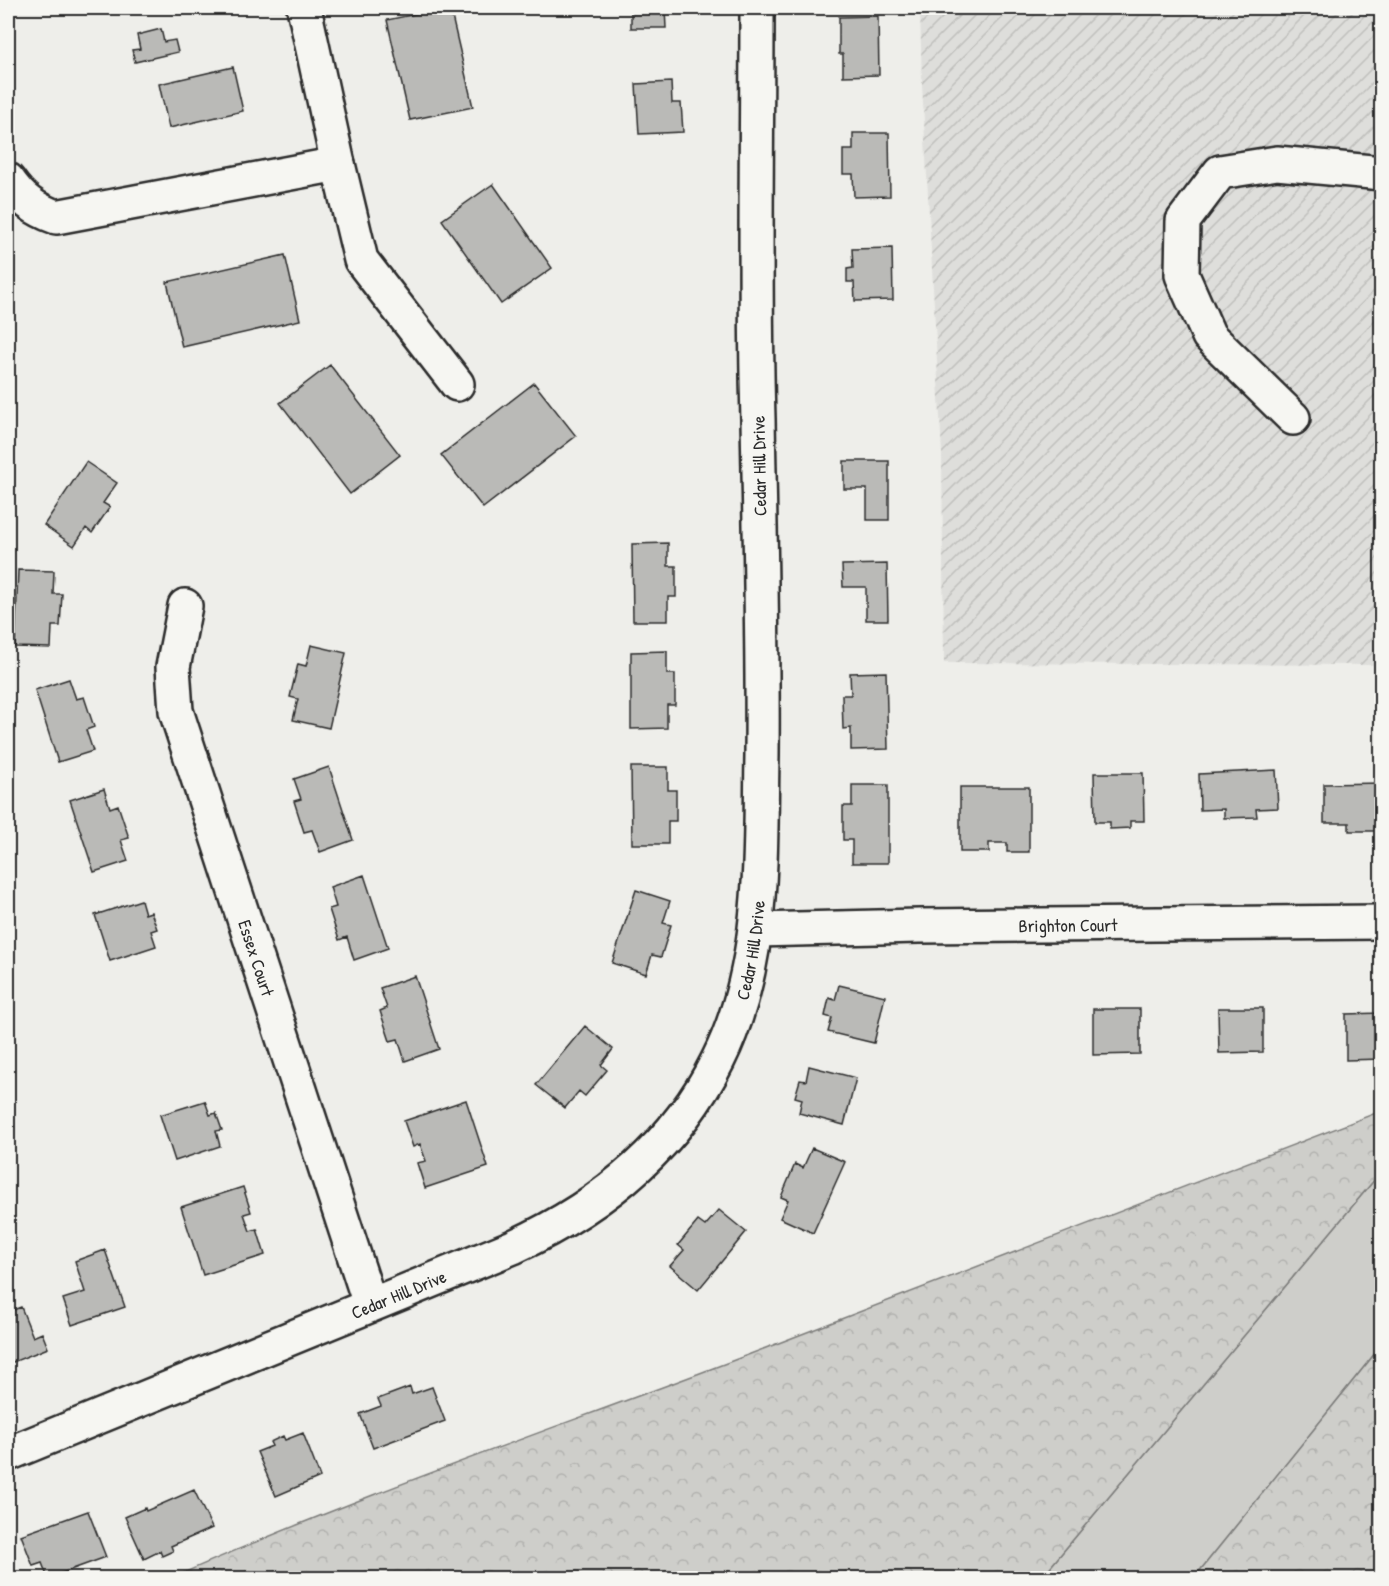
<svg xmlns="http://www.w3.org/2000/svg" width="1389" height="1586" viewBox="0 0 1389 1586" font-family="'Patrick Hand',sans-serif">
	<defs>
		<pattern id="industrial-furrows" width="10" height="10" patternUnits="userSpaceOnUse" patternTransform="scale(1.5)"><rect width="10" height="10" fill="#dededb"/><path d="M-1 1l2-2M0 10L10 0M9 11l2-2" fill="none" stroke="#bfbfbc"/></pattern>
		<pattern id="forest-crowns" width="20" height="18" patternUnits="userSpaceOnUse" patternTransform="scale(1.5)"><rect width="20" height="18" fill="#cececa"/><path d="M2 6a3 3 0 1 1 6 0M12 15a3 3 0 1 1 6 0" fill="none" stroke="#b1b1ae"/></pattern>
	</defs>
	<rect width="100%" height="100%" fill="#eeeeea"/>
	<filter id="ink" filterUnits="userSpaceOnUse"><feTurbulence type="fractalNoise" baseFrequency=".0167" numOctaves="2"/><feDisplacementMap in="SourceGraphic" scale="12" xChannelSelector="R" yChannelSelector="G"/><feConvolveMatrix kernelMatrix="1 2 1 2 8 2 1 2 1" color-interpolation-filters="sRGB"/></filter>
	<g filter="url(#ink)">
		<path fill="url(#industrial-furrows)" d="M920,8h461v657l-437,-2 -2,-210 -20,-369z"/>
		<path fill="#cececa" stroke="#7c7c7a" stroke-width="1.5" d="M1381,1172v174l-187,232h-153z"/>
		<path fill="url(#forest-crowns)" stroke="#7c7c7a" stroke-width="1.5" d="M1381,1111v61l-340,406h-869c173,-77 352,-139 528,-205 228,-86 455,-175 681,-262z
			M1381,1346v232h-187z"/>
		<path fill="#babab7" stroke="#2b2b2b" stroke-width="1.5" d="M444,8h6l23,99 -63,13 -23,-100z
			M631,8h45v1h-11l1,19h-35z
			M878,16l1,59 -36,1v-22h-4v-37z
			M161,29l3,13 11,-2 3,12 -43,10 -3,-12 8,-1 -3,-14z
			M233,67l10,44 -74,17 -10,-44z
			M671,82l1,21h9l2,29 -44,2 -3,-50z
			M853,133h36l1,63 -36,1 -1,-23h-10v-24h10z
			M493,184l59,84 -51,36 -59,-84z
			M892,248l1,52 -38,1 -1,-19h-7v-13l6,-1 -1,-19z
			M285,255l15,65 -118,27 -15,-65z
			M330,365l70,90 -50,39 -70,-91z
			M534,383l42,53 -93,72 -42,-53z
			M844,461h45v59h-22v-31h-23z
			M86,462l31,21 -14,20 7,4 -18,26 -6,-5 -12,18 -30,-21z
			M668,543v23h8v31h-8v24h-35l-1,-77z
			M887,564l1,56h-22v-33h-23l-1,-22z
			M18,570l36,1 -1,23h9l-2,32h-8l-1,22 -36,-1z
			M311,645l35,8 -17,75 -36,-8 5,-21 -8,-2 8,-33 8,2z
			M667,651v23h8v31h-8v23l-36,1v-77z
			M886,672l2,77 -37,1v-22l-8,1 -1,-34h9l-1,-22z
			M69,679l7,20 8,-2 10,30 -8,3 7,21 -35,11 -23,-72z
			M329,767l24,73 -33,12 -8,-22 -8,2 -10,-31 7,-2 -7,-20z
			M631,767h37v23h8v31h-8v23h-36z
			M1276,770l2,38 -22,1 1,8 -33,1v-9l-24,1 -1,-36z
			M1094,773h49l1,48h-14v7l-20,1v-7h-15z
			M1382,783l-2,48h-31v-8h-25v-39z
			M852,785h36v78h-36v-23h-9v-34h9z
			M960,787h69v65h-22v-9h-18v9h-29z
			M104,789l6,19 8,-3 11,33 -8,2 7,21 -34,11 -24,-72z
			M364,875l24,73 -34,12 -7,-23 -8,3 -10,-31 7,-2 -6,-20z
			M636,890l34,11 -7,22 8,2 -10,32 -9,-2 -6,19 -34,-11z
			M141,900l4,14 6,-2 6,17 -6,2 5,15 -46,15 -15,-46z
			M415,976l24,73 -34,12 -7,-22 -8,2 -10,-30 7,-3 -7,-20z
			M839,985l46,11 -11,47 -46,-11 4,-14 -7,-2 4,-18 6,2z
			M1218,1008h45v44l-44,1z
			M1093,1009h47v45l-47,1z
			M1382,1013v46l-36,1v-46z
			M585,1026l28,23 -12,16 6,5 -22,26 -6,-5 -14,17 -29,-23z
			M809,1066l47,12 -12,47 -45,-12 3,-14 -7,-2 5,-17 6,1z
			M466,1100l22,67 -63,21 -8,-25 9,-2 -6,-17 -7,3 -9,-26z
			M205,1101l5,14 6,-2 6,17 -6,1 4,15 -45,15 -15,-46z
			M812,1148l33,14 -32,71 -33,-15 8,-18 -7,-3 14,-33 8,4z
			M243,1187l8,25 -7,2 6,17 7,-2 8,26 -62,20 -22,-68z
			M719,1210l27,22 -48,58 -28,-24 14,-16 -6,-5 20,-24 7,5z
			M105,1250l20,57 -53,18 -9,-26 22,-7 -10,-31z
			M21,1307l12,30 9,-4 6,15 -40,16v-52z
			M410,1387l2,7 20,-7 13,34 -72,27 -13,-34 21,-8 -3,-7z
			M303,1433l17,44 -44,19 -19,-44 15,-6 -2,-4 13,-6 2,4z
			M194,1490l18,38 -41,18 2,5 -11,5 -2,-5 -16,8 -19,-42 20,-9 1,3z
			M88,1511l18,46 -58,21 -6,-15 -9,3 -12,-31z"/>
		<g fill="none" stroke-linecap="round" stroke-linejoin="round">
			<defs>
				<g id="minor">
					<path d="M304,8l34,156 23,96 96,124"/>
					<path d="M8,180c13,19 26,29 48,37l282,-53"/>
					<path d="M1293,418l-84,-82 -27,-61 1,-54 37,-49 57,-9 105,10"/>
					<path id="s1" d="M185,606l-12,61 3,44 194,593"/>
					<path id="s2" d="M756,930l163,-4 463,-4"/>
					<path id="s3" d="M8,1454l505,-207c87,-40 162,-100 205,-187 47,-94 42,-202 44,-304 1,-113 -2,-225 -4,-337 -4,-137 -1,-274 -1,-411"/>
				</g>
			</defs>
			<use href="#minor" stroke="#2b2b2b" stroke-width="38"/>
			<use href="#minor" stroke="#f6f6f2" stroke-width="33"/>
		</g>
	</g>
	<g text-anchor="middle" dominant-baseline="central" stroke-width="4.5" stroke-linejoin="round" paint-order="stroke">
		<g font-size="18" fill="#2b2b2b" stroke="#f6f6f2">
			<text transform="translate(759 466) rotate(-91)">Cedar Hill Drive</text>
			<text stroke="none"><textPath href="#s2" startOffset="312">Brighton Court</textPath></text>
			<text stroke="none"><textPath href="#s3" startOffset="944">Cedar Hill Drive</textPath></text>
			<text stroke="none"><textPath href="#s1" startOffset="366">Essex Court</textPath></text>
			<text stroke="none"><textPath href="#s3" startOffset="422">Cedar Hill Drive</textPath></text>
		</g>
	</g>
	<rect width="1389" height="1586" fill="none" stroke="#f6f6f2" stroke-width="30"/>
	<rect x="15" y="15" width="1359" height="1556" fill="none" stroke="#2b2b2b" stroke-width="2" filter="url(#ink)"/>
</svg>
